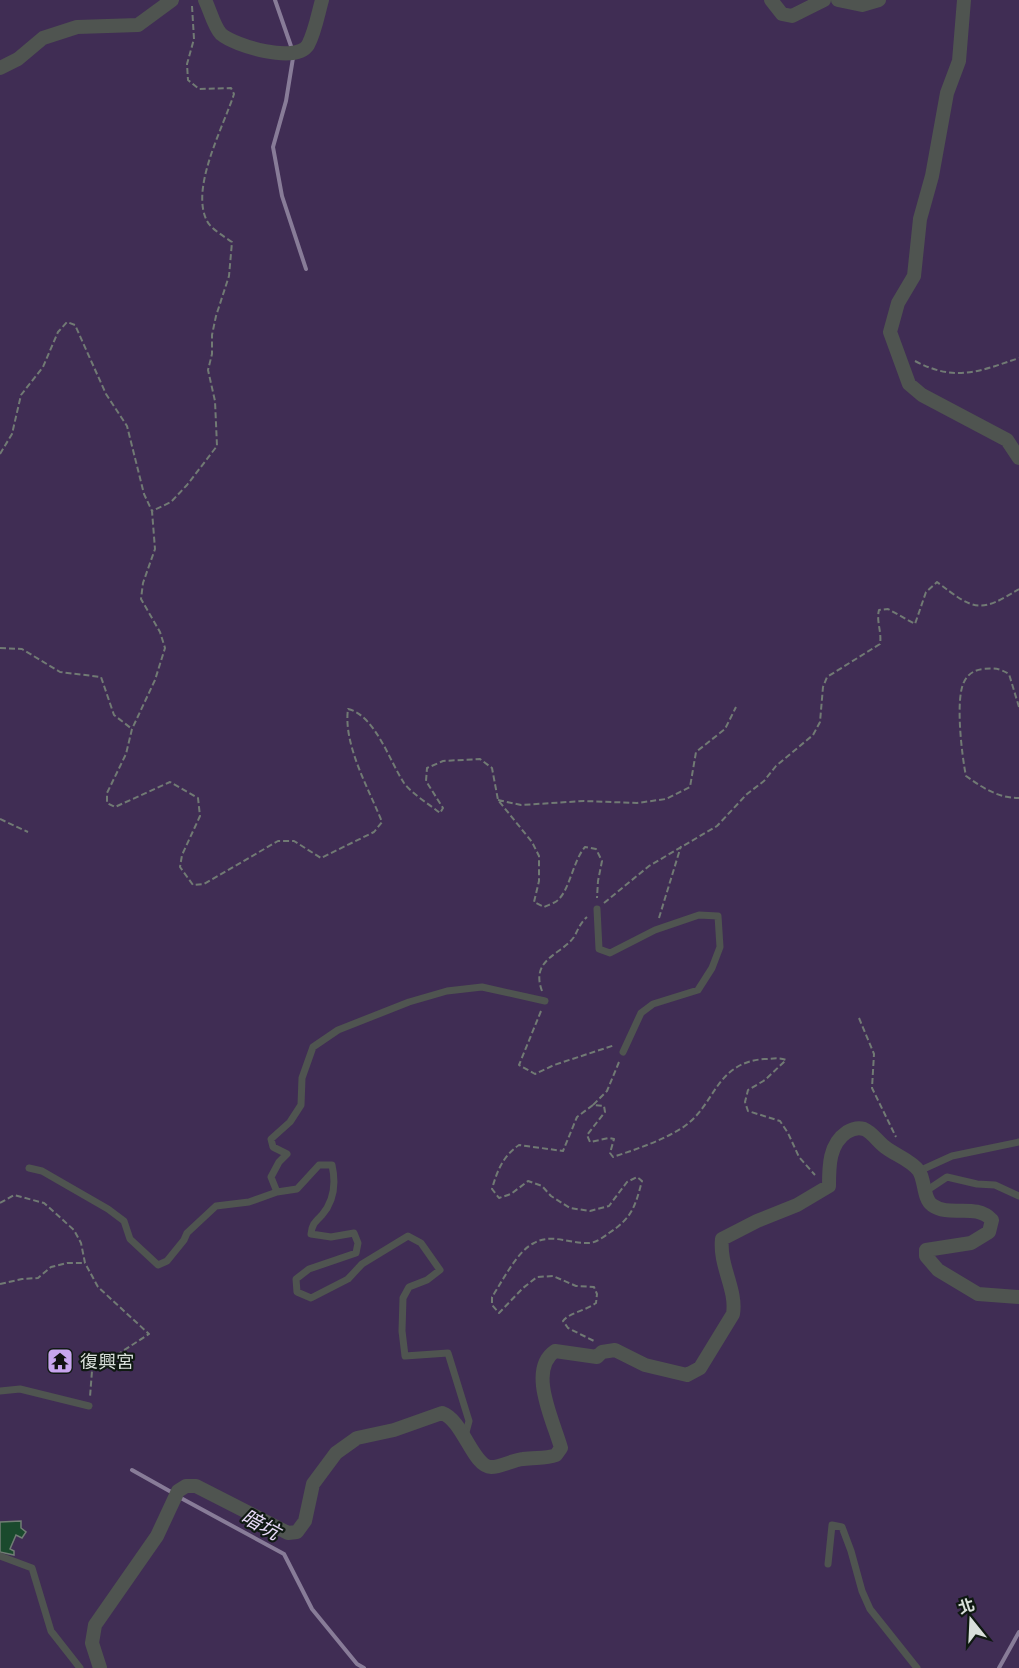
<svg xmlns="http://www.w3.org/2000/svg" width="1019" height="1668" viewBox="0 0 1019 1668" font-family="'Titillium Web','Noto Sans TC',sans-serif">
	<rect width="100%" height="100%" fill="#18221b"/>
	<path fill="#402d54" d="M0,0h1019v1668h-1019z"/>
	<g fill="none" stroke-linecap="round" stroke-linejoin="round">
		<path stroke="#887c98" stroke-width="4" d="M275,0l17,49
			M293,58l-7,43 -13,46 9,49 24,73
			M132,1470l41,23
			M179,1497l105,57 28,55 45,55 7,4
			M999,1668l20,-36"/>
	</g>
	<path fill="#1a4a2d" stroke="#707d74" stroke-width="1.5" d="M21,1521v7l5,4 -4,6 -6,-3 -6,14 4,2v4l-14,-3v-30z"/>
	<g fill="none" stroke-linecap="round" stroke-linejoin="round">
		<path stroke="#717a74" stroke-width="2" stroke-dasharray="6 3" stroke-linecap="butt" d="M192,6l2,33 -7,25 1,16 11,9 32,-1 3,6c-11,34 -44,94 -27,127 4,8 18,16 25,21l-3,34 -13,40 -4,19v19l-4,16 7,31 2,45 -30,39 -16,17 -19,9 3,38 -12,34 -2,16 19,33 5,16 -10,32 -23,49 -6,25 -19,39v10l8,4 55,-25 28,16 2,18 -18,39 -2,12 13,18 11,-1 74,-43h16l27,17 53,-26 8,-10c-13,-33 -39,-77 -34,-113 27,6 42,53 56,74 8,11 25,21 36,30l3,-5 -17,-27 1,-13 16,-7 37,-2 12,9 6,32 34,42 7,14v25l-5,21 10,5c4,-2 11,-4 14,-7 12,-11 15,-39 27,-53l11,2 6,12 -4,20 -1,17
			M915,361c40,21 63,11 104,-3
			M0,454l12,-20 9,-39 22,-28 15,-35 9,-10 8,3 31,69 21,32 17,68 8,17
			M0,648l22,1 38,23 41,5 13,38 18,14
			M1019,707l-10,-33c-10,-6 -15,-6 -26,-5 -9,1 -15,5 -19,13 -9,17 -2,75 2,94 17,12 32,22 53,22
			M498,800l23,5 63,-4 53,2 29,-4 24,-12 6,-35 29,-23 11,-22
			M0,819l28,13
			M604,903l45,-37 68,-40 30,-32 17,-13 12,-15 37,-31 7,-13 3,-35 4,-10 53,-33c2,-12 -4,-23 -1,-34l9,-1 27,15 11,-32 11,-10c37,28 42,32 82,7
			M659,918l22,-72
			M542,991c-12,-32 19,-36 32,-54 4,-7 6,-14 13,-20
			M541,1011l-22,54 16,9 19,-9 61,-20
			M859,1018l15,36 -2,34 24,49
			M619,1062l-12,29 -14,14 11,1 1,6 -18,23 3,7 19,-4 5,1 -4,14 3,4c24,-8 48,-16 69,-29 34,-22 32,-65 82,-69 8,0 15,-2 22,1l-21,20 -17,10 -3,12 3,9 32,10 8,12 11,24 16,18
			M593,1105l-16,12 -14,34 -44,-6c-16,11 -22,26 -27,44l7,9 12,-4 17,-13 14,5 9,10 19,12 20,3 19,-5 18,-24 10,-5 5,4c-7,26 -10,37 -33,52 -5,4 -14,10 -20,10 -19,1 -37,-10 -55,0 -17,8 -32,39 -42,54v8l7,8 24,-25 14,-11 16,-1 23,10 18,1 3,7 -1,9c-11,8 -27,10 -33,18l5,7 28,14
			M0,1203l14,-8 30,8 30,27 7,13 4,20 13,24 51,47 -57,37 -2,26
			M0,1284l22,-5 16,-1 13,-11 16,-4h18"/>
		<path stroke="#4f5450" stroke-width="7" d="M597,909l2,40 11,4 45,-23 44,-15 19,1 2,31 -8,21 -14,22 -45,14 -12,9 -18,39
			M29,1168l13,3 66,38 16,12 6,18 28,26 9,-4 17,-21 3,-7 29,-27 33,-4 28,-10 20,-3 22,-24h13c4,18 2,36 -10,50 -7,7 -10,9 -11,19l20,3 23,-4 4,10 -2,10 -47,16 -13,10 1,13 14,6 37,-19 14,-15 46,-28 13,7 19,27 -13,10 -18,7 -6,11 -1,33 3,25 43,-3 21,68 -4,15
			M919,1171l33,-15 67,-14
			M926,1191l21,-14 30,7 18,1 24,11
			M277,1192l-6,-15 8,-15 8,-8 -14,-7 -2,-8 19,-17 11,-17 1,-27 11,-31 25,-17 71,-28 38,-11 35,-4 63,14
			M0,1391l20,-2 69,17
			M0,1556l32,12 19,63 29,37
			M828,1564l4,-39 10,2 9,24 11,40 8,18 47,59"/>
		<path stroke="#4f5450" stroke-width="14" d="M205,0c5,10 9,27 16,34 14,12 75,30 87,11 7,-13 10,-31 14,-45
			M771,0l11,14 10,2 32,-16
			M838,0l24,5 17,-5
			M964,0l-5,61 -12,32 -15,83 -12,43 -6,57 -16,27 -8,29 19,52 13,11 85,45 12,18
			M0,68l18,-9 25,-21 34,-11 61,-2 34,-25
			M100,1668l-8,-25 3,-18 62,-89 21,-45 8,-5h10l92,47 9,-1 8,-11 8,-37 23,-31 21,-15 37,-8 48,-17c21,7 31,54 49,54 11,0 21,-7 32,-8 12,-2 22,0 33,-4l5,-7c-7,-26 -34,-78 -6,-97l42,6 5,-5 13,-2 30,15 42,10 13,-7 33,-54c4,-25 -14,-48 -11,-75l35,-18 40,-16 32,-19c0,-20 0,-42 18,-54 5,-3 11,-5 17,-3 8,3 14,13 21,18 10,8 26,13 34,24 6,9 4,27 13,34 18,13 43,-3 60,15l-3,12 -18,11 -45,7v6l12,14 40,24 41,3"/>
	</g>
	<defs>
		<symbol id="temple-square" viewBox="-11 -11 22 22"><rect x="-9" y="-9" width="18" height="18" rx="4" fill="#c8a5ee" stroke="#0f1912"/><path d="M0-6L5-2H3V0L6.5 2.5H4V6H1.5V3h-3V6H-4V2.5H-6.5L-3 0V-2H-5Z" fill="#111"/></symbol>
	</defs>
	<g fill-rule="evenodd">
		<use href="#temple-square" x="45" y="1346" width="30" height="30"/>
	</g>
	<g text-anchor="middle" dominant-baseline="central" stroke-width="4.5" stroke-linejoin="round" paint-order="stroke">
		<g font-size="18" fill="#d9e0db" stroke="#0f1912" text-anchor="start">
			<text x="80" y="1361">復興宮</text>
		</g>
		<g font-size="20" font-style="italic" fill="#e6d9f6" stroke="#0f1912">
			<text transform="translate(261 1524) rotate(29)">暗坑</text>
		</g>
	</g>
	<g transform="translate(971 1620) rotate(342)" stroke="#0f1912" stroke-width="4.5" paint-order="stroke">
	<path d="M0-4.5L10 22L0 15L-10 22Z" fill="#d9e0db"/>
	<text y="-9" font-size="16" font-weight="bold" text-anchor="middle" fill="#d9e0db">北</text>
	</g>
</svg>
